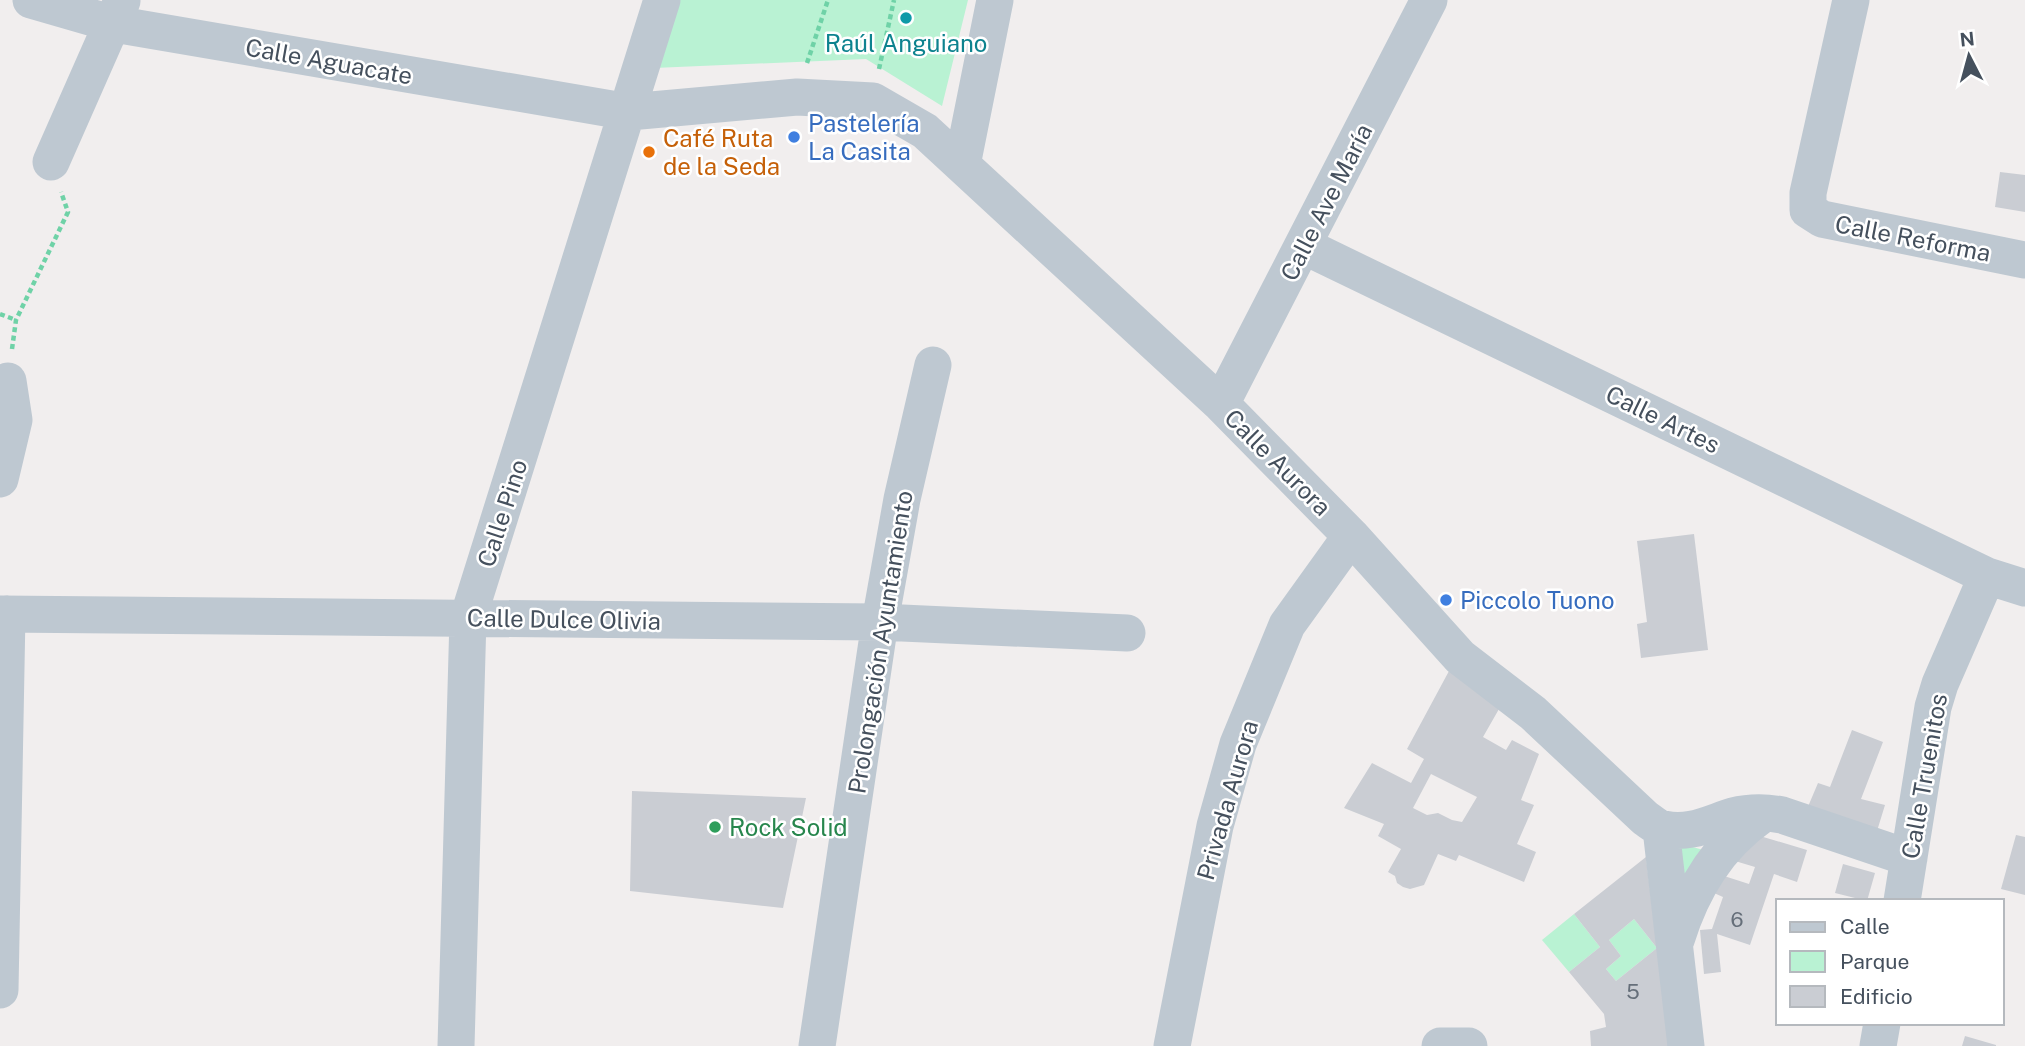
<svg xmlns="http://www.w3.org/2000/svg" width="2025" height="1046" viewBox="0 0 2025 1046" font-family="'Public Sans',sans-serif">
	<rect width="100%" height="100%" fill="#f1eeee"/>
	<path fill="#b9f2d3" d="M674,0h294l-26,106 -76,-47 -212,9z
		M1676,842l27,8 -20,37z
		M1574,914l26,33 -31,25 -27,-32z
		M1634,919l23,29 -41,33 -10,-12 15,-13 -12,-16z"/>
	<path fill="#cacdd3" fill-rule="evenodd" d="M2000,172l25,3v37l-30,-5z
		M1694,534l14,116 -67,8 -4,-34 10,-2 -10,-81z
		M1449,671l50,38 -16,28 23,13 6,-10 27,14 -18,46 13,5 -17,39 19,8 -12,30 -65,-27 -3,6 -18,-7 -14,31 -14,4 -7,-2 -6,-4 -2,-7 -7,-4 13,-23 -23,-13 6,-12 -40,-16 28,-45 39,20 13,-24 -17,-10zM1431,774l46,23 -15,25 -10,-2 -14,-7 -11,2 -14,-7z
		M1852,730l31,12 -22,57 24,6 -8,26 -70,-22 11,-26 12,4z
		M632,791l174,7 -23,110 -153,-17z
		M2016,835l9,2v58l-24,-6z
		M1760,836l47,14 -10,32 -23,-8 -24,71 -33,-11 4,38 -17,2 -4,-44 12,-1 11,-32 -9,-4 7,-18 28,9 6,-17 -20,-6z
		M1646,857l11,91 -23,-29 -25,21 12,16 -15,13 10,12 41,-33 12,98h-78l-1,-15 16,-4 -2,-13 -35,-42 31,-25 -26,-33z
		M1843,864l32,9 -8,28 -32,-8z
		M1965,1036l31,9v1h-34z"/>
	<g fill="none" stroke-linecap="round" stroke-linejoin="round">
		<path stroke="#6fd2a7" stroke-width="4.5" stroke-dasharray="5 3.5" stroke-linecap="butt" d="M807,63l21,-63
			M879,69l15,-69
			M0,314l16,6
			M12,349l4,-29 52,-108 -7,-20"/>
		<path stroke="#bec8d1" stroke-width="37" d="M31,0l83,24 515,88 168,-15 76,4 52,30 296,273 130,132 109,121 73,56 112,105c6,4 12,10 19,11 25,6 46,-6 69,-13 16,-4 33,-4 49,-1l127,43
			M1851,0l-43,193v17l14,9 203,41
			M51,162l71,-161
			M962,165l33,-165
			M1304,246l683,330 38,12
			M1221,404l208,-404
			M0,479l14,-59 -6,-39
			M0,614l880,8 247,11
			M1661,829l25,217
			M1902,901l31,-194 7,-23 47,-108
			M1676,940c16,-52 42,-94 86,-125
			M0,990l7,-376
			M456,1046l12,-428 194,-618
			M817,1046l63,-424 22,-123 31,-134
			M1172,1046l43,-220 23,-82 49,-119 64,-89
			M1440,1046h29
			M1878,1046l4,-23"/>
	</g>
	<circle fill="#0f9aa8" stroke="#fff" stroke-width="2.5" cx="906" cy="18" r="7"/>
	<g fill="#3f7fe0" stroke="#fff" stroke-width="2.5">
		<circle cx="794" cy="137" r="7"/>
		<circle cx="1446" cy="600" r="7"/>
	</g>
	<circle fill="#e8710a" stroke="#fff" stroke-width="2.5" cx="649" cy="152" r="7"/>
	<circle fill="#2e9e5b" stroke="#fff" stroke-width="2.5" cx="715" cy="827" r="7"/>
	<g text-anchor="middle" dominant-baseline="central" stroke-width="5" stroke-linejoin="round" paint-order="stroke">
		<g font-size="21" fill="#666f7a">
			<text x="1737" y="919">6</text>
			<text x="1633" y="991">5</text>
		</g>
		<g font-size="24" fill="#0d838f" stroke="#fff">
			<text x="906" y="43">Raúl Anguiano</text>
		</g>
		<g font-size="24" fill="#45505d" stroke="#fff">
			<text transform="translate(329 61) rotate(10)">Calle Aguacate</text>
			<text transform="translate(1326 202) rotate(-63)">Calle Ave María</text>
			<text transform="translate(1913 238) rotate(11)">Calle Reforma</text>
			<text transform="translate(1663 419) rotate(26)">Calle Artes</text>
			<text transform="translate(1278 462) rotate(45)">Calle Aurora</text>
			<text transform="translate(502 513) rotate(-72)">Calle Pino</text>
			<text transform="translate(564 619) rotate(1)">Calle Dulce Olivia</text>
			<text transform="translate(880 642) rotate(-81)">Prolongación Ayuntamiento</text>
			<text transform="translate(1924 776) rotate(-80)">Calle Truenitos</text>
			<text transform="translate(1227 800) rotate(-74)">Privada Aurora</text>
		</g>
		<g font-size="24" fill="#366cbe" stroke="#fff" text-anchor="start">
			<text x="808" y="123">Pastelería<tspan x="808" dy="28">La Casita</tspan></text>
			<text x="1460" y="600">Piccolo Tuono</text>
		</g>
		<g font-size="24" fill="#c56008" stroke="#fff" text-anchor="start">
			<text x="663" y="138">Café Ruta<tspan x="663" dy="28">de la Seda</tspan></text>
		</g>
		<g font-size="24" fill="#27864d" stroke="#fff" text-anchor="start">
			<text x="729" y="827">Rock Solid</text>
		</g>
	</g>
	<rect x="1776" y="899" width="228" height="126" fill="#ffffff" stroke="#b5b9be" stroke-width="2"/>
	<rect x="1790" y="922" width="35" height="10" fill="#bec8d1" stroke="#b5b9be" stroke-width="2"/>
	<text x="1840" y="934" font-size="21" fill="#45505d">Calle</text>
	<rect x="1790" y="951" width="35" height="21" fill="#b9f2d3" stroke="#b5b9be" stroke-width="2"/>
	<text x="1840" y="969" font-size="21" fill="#45505d">Parque</text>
	<rect x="1790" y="986" width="35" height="21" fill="#cacdd3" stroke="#b5b9be" stroke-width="2"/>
	<text x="1840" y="1004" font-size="21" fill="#45505d">Edificio</text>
	<g transform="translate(1969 56) rotate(354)" stroke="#ffffff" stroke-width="5" paint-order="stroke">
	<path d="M0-5L12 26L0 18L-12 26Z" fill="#45505d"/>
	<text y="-10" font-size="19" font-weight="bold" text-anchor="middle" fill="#45505d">N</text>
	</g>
</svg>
